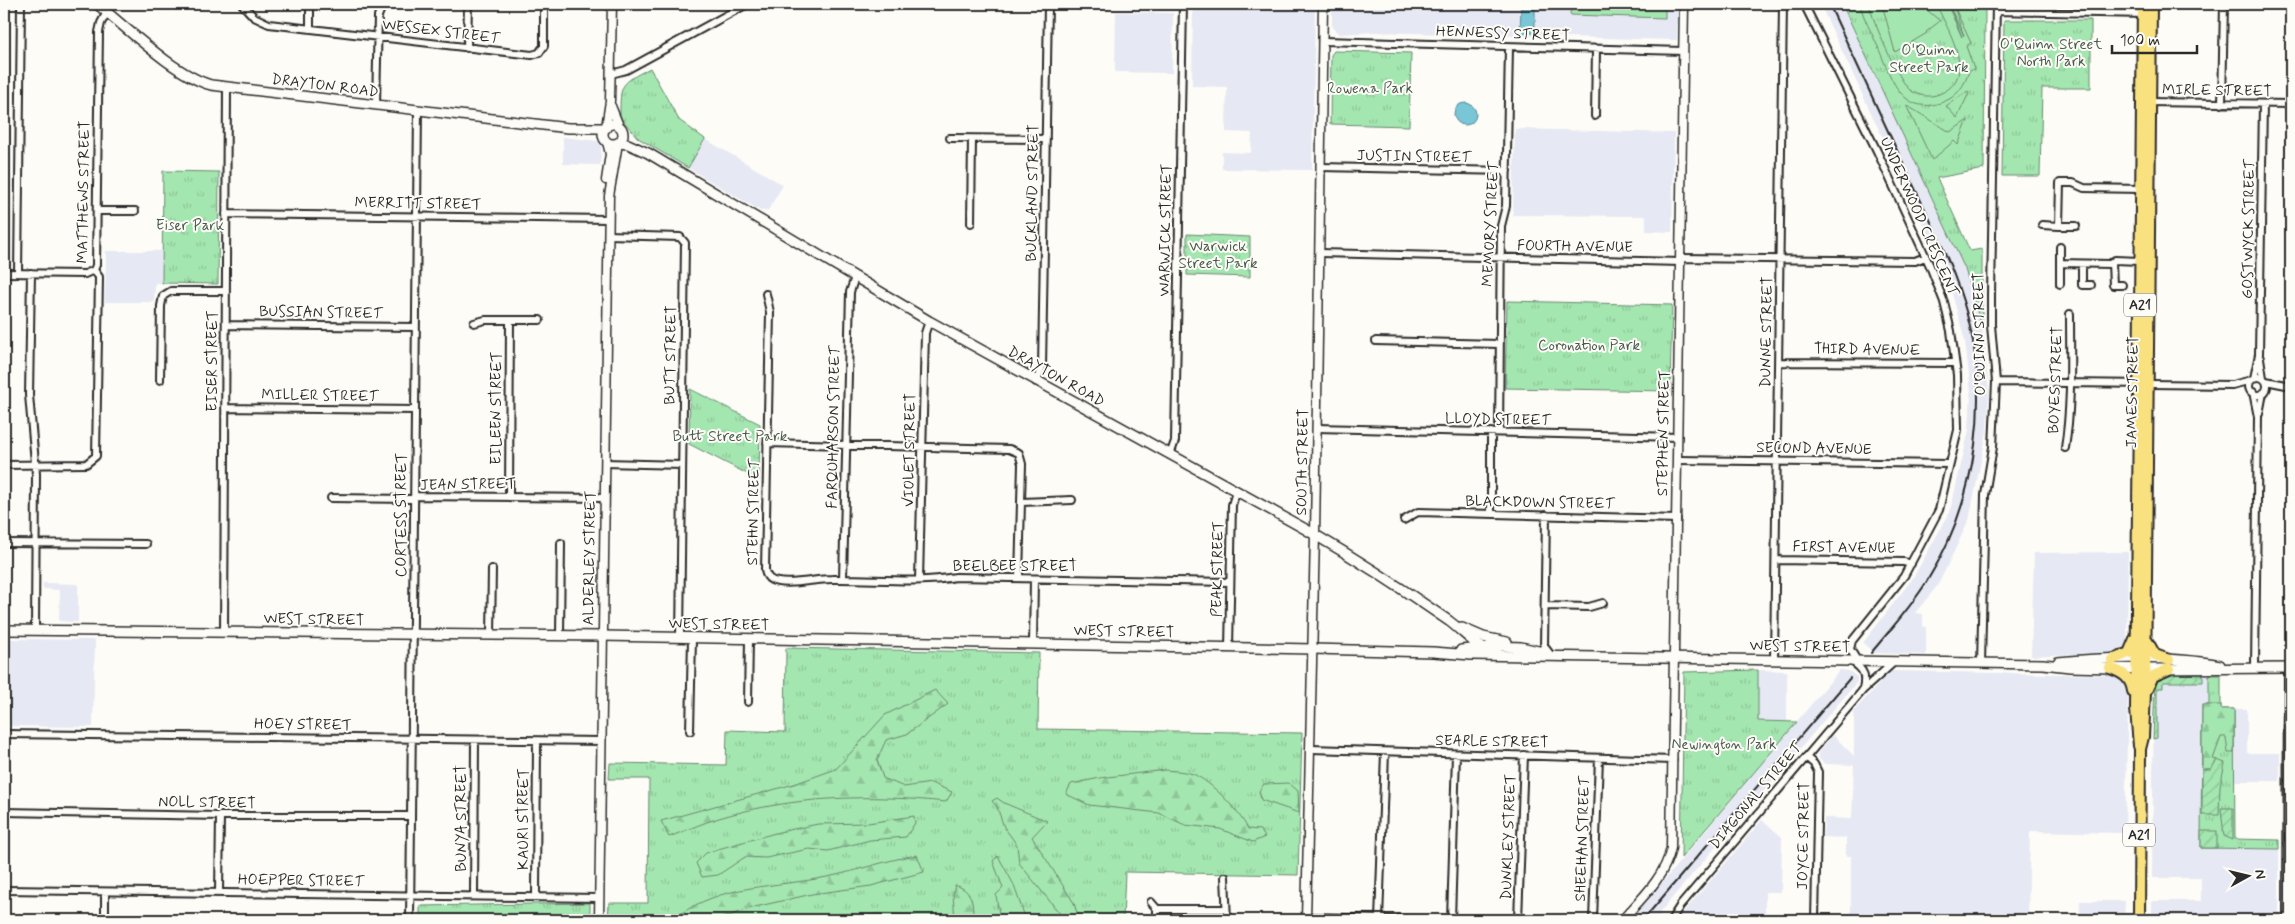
<svg xmlns="http://www.w3.org/2000/svg" width="2295" height="924" viewBox="0 0 2295 924" font-family="Mynerve,sans-serif">
	<defs>
		<pattern id="grass-tufts" width="24" height="20" patternUnits="userSpaceOnUse" patternTransform="scale(1.25)"><rect width="24" height="20" fill="#a4e6b0"/><path d="M3 7l-1-3M5 7V3M7 7l1-3M15 17l-1-3M17 17v-4M19 17l1-3" fill="none" stroke="#8dc598"/></pattern>
		<pattern id="forest-firs" width="22" height="20" patternUnits="userSpaceOnUse" patternTransform="scale(1.25)"><rect width="22" height="20" fill="#a4e6b0"/><path d="M5 1l3.5 6h-7zM16 11l3.5 6h-7z" fill="#8dc598"/></pattern>
		<pattern id="garden-furrows" width="10" height="10" patternUnits="userSpaceOnUse" patternTransform="scale(1.25)"><rect width="10" height="10" fill="#a4e6b0"/><path d="M-1 1l2-2M0 10L10 0M9 11l2-2" fill="none" stroke="#8dc598"/></pattern>
	</defs>
	<rect width="100%" height="100%" fill="#fdfcf7"/>
	<filter id="ink" filterUnits="userSpaceOnUse"><feTurbulence type="fractalNoise" baseFrequency=".02" numOctaves="2"/><feDisplacementMap in="SourceGraphic" scale="10" xChannelSelector="R" yChannelSelector="G"/><feConvolveMatrix kernelMatrix="1 2 1 2 8 2 1 2 1" color-interpolation-filters="sRGB"/></filter>
	<g filter="url(#ink)">
		<path fill="#e6e8f3" d="M1193,4h122l-3,166 -90,-1v-17l29,1 1,-20 -26,-1 1,-45 -35,-1z
			M1332,4h346l-1,36 -303,-8 -35,2 -7,-7z
			M1820,4h22l123,265 19,68 5,57 -2,37 -18,89 -31,65 -23,28 8,1v13h3v28l-52,-2 -11,-10 50,-65 37,-66 19,-82 2,-38 -6,-51 -18,-66z
			M2006,4h68l-3,3 -63,-1z
			M1116,12l57,1 -1,60 -57,-1z
			M1515,129l159,4 -2,99 -26,-1v-15l-133,-1z
			M563,137l35,4 3,4 -1,20 -37,-1z
			M705,139l78,46 -15,25 -7,1 -73,-43z
			M106,251h56v32h-7l-1,19h-49z
			M2128,552l-1,91 -4,6 -6,3 -86,4 3,-103z
			M43,583l35,1v38l-19,-1 1,-31 -17,-1z
			M11,639l84,1 -2,87 -81,-1 -4,-3v-82z
			M1758,670l29,1v50h-29z
			M1840,670l9,1 8,6v5l-197,230v8h-29z
			M1891,671l226,4 9,10 2,11 -3,137 -95,-2 -2,89h-177v-64h-5v-18l-23,-1 1,-19 28,1 2,-54 -29,-1 -6,-5v-7l14,-17 21,21v-45z
			M2175,674l34,1v30h-7l-1,143 78,1v71h-127v-19h49v-23h-49l2,-189 4,-10z
			M2234,709h13v44h33v28h-45z
			M1762,820l20,17 -1,55h-16v28h-88z
			M2080,901h45l-1,19h-44z"/>
		<path fill="url(#grass-tufts)" stroke="#68886e" d="M1842,4h143l-1,165 -47,9 33,73 12,-2v80l-17,-60z
			M2004,20h87v68h-49l-2,88h-38z
			M1334,51l77,2 -2,73 -79,-2 1,-69z
			M650,68l29,52 26,19 -17,29 -50,-30 -18,-21c0,-34 0,-33 30,-49z
			M163,171l56,1 -1,112 -56,-1z
			M1187,234l63,3v40l-63,-2z
			M1507,301l165,4 -2,86 -165,-3z
			M690,389l70,35 -1,56 -70,-36z
			M786,648l253,5 -1,76 264,4 -4,142 -173,-3 -2,48h-515l1,-17h39l1,-124h-40l1,-16 116,2 1,-35 58,2z
			M1758,670v51l39,1 -116,136 3,-186z
			M2209,675h12v34h13l1,130 44,1v9l-78,-1 1,-143h7z
			M590,903v17h-170v-14z"/>
		<path fill="url(#forest-firs)" stroke="#68886e" d="M935,690l13,14 -41,30 -21,6 -9,20 6,18 21,9 27,-4 21,9 -6,10c-76,-8 -153,-6 -227,16 -17,5 -34,13 -50,19l-8,-16 133,-37 42,-15 49,-54z
			M2202,705h19v4h13v44h-6l-2,-16h-5l-8,22 4,1 -6,9h-9z
			M1165,770c9,1 20,1 28,4 19,8 46,37 55,55l12,1 5,7 -12,5 -33,-13 -35,-4 -26,-12 -70,-8 -23,-11 5,-10 29,-6z
			M1289,783l9,8 1,22 -38,-13 -2,-9 5,-7z
			M997,798l7,5 43,18 -15,16 42,66 5,17h-14l-46,-57 -2,-18 -13,-18 -7,-20 -5,-6z
			M914,816l1,7 -9,14 -36,3 -42,11 -19,-2 -43,9 -21,-1 -27,18 -16,2 -6,-14 10,-10 12,-4 61,-17 39,-8 50,-1z
			M917,855l7,17 -53,14 -59,8 -57,13 -39,13h-34l-6,-3c47,-34 97,-29 151,-40 30,-6 59,-17 90,-22z
			M998,856l15,27 13,37h-26l-4,-25 7,-7 -10,-27z
			M955,885c18,6 18,17 18,35h-18l-2,-26z
			M877,914l36,1 7,5h-82z"/>
		<path fill="url(#garden-furrows)" stroke="#68886e" d="M2175,674l28,1v7h-40v6h-6v50l-4,1 2,-56 6,-5z
			M2217,760l8,3 -5,23 -1,29h-17v-46h9z
			M2221,808h12v32l-9,-4z
			M2201,831h16v17h-16z"/>
		<path fill="#a4e6b0" stroke="#68886e" d="M1571,4h94v14l-95,-3z
			M1860,4h9c3,15 30,78 41,86 8,6 20,8 29,4 41,-16 8,-65 -3,-90h11l15,33 -13,-32 15,31 -11,-32 18,39 -5,3 8,23 -5,2c-4,14 -12,26 -26,31 -42,16 -53,-27 -65,-55 -6,-14 -15,-29 -18,-43z
			M1882,4h11l9,7 -2,-7h20l20,17 -14,11 1,1 -32,19z
			M1968,91l1,2 -12,25 -11,-12z
			M1906,105l44,27 18,-12 -10,25 -4,-4 -22,19z"/>
		<path fill="#79c6d7" stroke="#5a8892" d="M1521,7h14v26h-15z
			M1454 114a11 11 0 1 1 22 0a11 11 0 1 1-22 0Z"/>
		<g fill="none" stroke-linecap="round" stroke-linejoin="round">
			<defs>
				<path id="minor" d="M242,4l12,13 15,7 263,31 7,-2 5,-7v-42
					M1804,4l73,147 53,115 14,36 7,29 6,44 1,55 -19,80 -35,66 -52,65 -2,8 8,13
					M1996,11l149,3
					M310,29v-25
					M1323,41l360,10
					M467,48l1,-44
					M611,74l15,-4 121,-66
					M2148,102l143,2
					M2222,104l2,-100
					M376,105l2,-89 5,-12
					M1595,116l1,-67
					M950,138l96,1
					M1321,167l186,4
					M97,211h38
					M226,214l382,5
					M971,223l1,-84
					M2042,225l17,1
					M2076,226h-17l1,-43h13l11,5 57,1
					M608,235l72,2 5,6 -5,395
					M1320,253l361,9
					M1681,258l234,3 10,-4
					M2060,263v-16
					M2112,263l1,22h9
					M2082,264v21h9
					M94,270l2,-5 3,-233 2,-9 6,-11
					M4,273l81,1 9,-4
					M18,273l3,-269
					M31,273l-2,122 7,79 -1,156
					M2060,284v-21l50,1 5,-4 25,1
					M766,294l4,18 -5,258c1,8 6,11 13,12 17,3 37,-3 54,-3 41,-1 83,5 124,-2l274,5
					M474,323l11,-3h55
					M226,325l189,2
					M1376,341l123,3
					M2260,358l3,20
					M1779,362l176,1
					M2249 386a9 9 0 1 1 18 0a9 9 0 1 1-18 0Z
					M2254,378l5,-24 4,-250
					M160,380l1,-74 2,-10 8,-5h55
					M2266,381l25,5
					M1036,382l6,-14 6,-364
					M1996,382l236,3 20,-5
					M2253,392l5,25 -3,250
					M225,408l190,2
					M2259,414l4,-21
					M1317,428l361,9
					M1499,432l2,-206 5,-20 3,-159
					M767,443l242,6 10,4 3,11 -3,114
					M2065,448c7,-44 5,-90 5,-134
					M1170,455l5,-14 8,-437
					M1678,460l271,4
					M605,463l77,2
					M4,465l82,-1 10,-8 3,-179 -5,-7
					M509,497l1,-177
					M331,498l80,1 6,-3 187,2
					M1022,502l50,-2
					M1491,514v-82
					M1546,515l-2,131 6,8
					M1404,520l14,-8 259,7
					M4,543l142,1
					M1777,560l127,2 7,2
					M843,579l7,-287 5,-15
					M919,580l6,-247 4,-12
					M1545,606l44,1 14,-4
					M224,633l3,-545
					M491,635l1,-66
					M560,636l1,-93
					M1033,644l1,-65
					M1229,648l3,-143 4,-13
					M1774,660l9,-656
					M1852,662c12,7 14,14 11,27
					M1981,664l4,-169 8,-48 3,-65 -5,-57v-30l5,-291
					M748,702l1,-63
					M690,731l2,-93
					M4,734l597,7
					M1311,749l362,11
					M1806,757l8,7 4,8 -3,148
					M4,812l216,4h190
					M1225,877l2,43
					M4,890l595,8
					M105,892v28
					M219,893l1,-77
					M474,895l1,-154
					M536,896l1,-155
					M1151,902l6,7h69
					M1306,917l120,3
					M410,920l8,-810
					M1157,920v-11
					M1379,920l6,-168
					M1451,920l5,-166
					M1518,920l6,-165
					M1593,920l6,-162
					M1671,920l9,-14 183,-216 30,-27
					M2287,920l1,-253"/>
				<path id="tertiary" d="M611,106l8,20
					M606,127l4,-26 2,-97
					M606,180l4,-26 -3,-12
					M599,920l10,-724 9,-53
					M1306,920l9,-385 8,-531
					M1622,920c20,-22 43,-43 49,-72l13,-844"/>
				<path id="secondary" d="M97,4c30,24 78,71 114,81l357,43h38
					M603 134a10 10 0 1 1 20 0a10 10 0 1 1-20 0Z
					M619,143l9,1 20,9 281,168 378,209c48,28 96,59 142,91 15,11 29,29 48,32
					M1462,628l21,9 24,5
					M4,630l598,6 710,13 121,3 38,3 572,9 27,3 81,2 140,-1
					M1461,650l38,-4 22,1 26,6
					M2058,662c45,-5 117,-6 162,3"/>
				<path id="trunk" d="M2147,641l8,14 14,5
					M2112,660l17,-7 6,-14
					M2110,668c12,4 21,9 23,23
					M2147,689l6,-13 16,-7
					M2139,746l-3,-37 7,-705
					M2139,920l1,-171 3,-12 2,-44 6,-689"/>
			</defs>
			<use href="#minor" stroke="#2b2b2b" stroke-width="10"/>
			<use href="#tertiary" stroke="#2b2b2b" stroke-width="11"/>
			<use href="#secondary" stroke="#2b2b2b" stroke-width="12"/>
			<use href="#trunk" stroke="#2b2b2b" stroke-width="14"/>
			<use href="#minor" stroke="#fdfcf7" stroke-width="6"/>
			<use href="#tertiary" stroke="#fdfcf7" stroke-width="8"/>
			<use href="#secondary" stroke="#fdfcf7" stroke-width="9"/>
			<use href="#trunk" stroke="#fae180" stroke-width="10"/>
			<path stroke="#2b2b2b" stroke-width="2" d="M1829,4c26,56 52,112 78,168 20,42 42,84 56,129 29,92 15,198 -36,280 -15,25 -37,49 -56,72
				M1643,920l207,-242"/>
		</g>
	</g>
	<g text-anchor="middle" dominant-baseline="central" stroke-width="4" stroke-linejoin="round" paint-order="stroke">
		<g fill="#fdfcf7" stroke="#6a6a68" stroke-width="1">
			<rect x="2124" y="293.5" width="32" height="23" rx="4"/>
			<rect x="2123" y="823.5" width="32" height="23" rx="4"/>
		</g>
		<g font-size="14" font-weight="bold" fill="#2b2b2b">
			<text x="2140" y="305">A21</text>
			<text x="2139" y="835">A21</text>
		</g>
		<g font-size="15" fill="#2b2b2b" stroke="#fdfcf7">
			<text transform="translate(441 32) rotate(7)">WESSEX STREET</text>
			<text transform="translate(1503 34) rotate(2)">HENNESSY STREET</text>
			<text transform="translate(325 86) rotate(7)">DRAYTON ROAD</text>
			<text transform="translate(2217 91) rotate(1)">MIRLE STREET</text>
			<text transform="translate(1414 157) rotate(1)">JUSTIN STREET</text>
			<text transform="translate(84 192) rotate(-89)">MATTHEWS STREET</text>
			<text transform="translate(1033 193) rotate(-89)">BUCKLAND STREET</text>
			<text transform="translate(418 204) rotate(1)">MERRITT STREET</text>
			<text transform="translate(1919 217) rotate(66)">UNDERWOOD CRESCENT</text>
			<text transform="translate(1491 224) rotate(-87)">MEMORY STREET</text>
			<text transform="translate(2249 229) rotate(-89)">GOSTWYCK STREET</text>
			<text transform="translate(1166 230) rotate(-89)">WARWICK STREET</text>
			<text transform="translate(1575 247) rotate(1)">FOURTH AVENUE</text>
			<text transform="translate(321 313) rotate(1)">BUSSIAN STREET</text>
			<text transform="translate(1767 332) rotate(-89)">DUNNE STREET</text>
			<text transform="translate(1980 334) rotate(-91)">O'QUINN STREET</text>
			<text transform="translate(1867 350) rotate(1)">THIRD AVENUE</text>
			<text transform="translate(671 355) rotate(-89)">BUTT STREET</text>
			<text transform="translate(213 361) rotate(-90)">EISER STREET</text>
			<text transform="translate(1056 377) rotate(29)">DRAYTON ROAD</text>
			<text transform="translate(2056 380) rotate(-88)">BOYES STREET</text>
			<text transform="translate(2133 392) rotate(-89)">JAMES STREET</text>
			<text transform="translate(320 396) rotate(1)">MILLER STREET</text>
			<text transform="translate(497 408) rotate(-90)">EILEEN STREET</text>
			<text transform="translate(1498 420) rotate(1)">LLOYD STREET</text>
			<text transform="translate(834 427) rotate(-89)">FARQUHARSON STREET</text>
			<text transform="translate(1664 433) rotate(-89)">STEPHEN STREET</text>
			<text transform="translate(1814 449) rotate(1)">SECOND AVENUE</text>
			<text transform="translate(910 450) rotate(-89)">VIOLET STREET</text>
			<text transform="translate(1303 462) rotate(-89)">SOUTH STREET</text>
			<text transform="translate(468 485) rotate(-1)">JEAN STREET</text>
			<text transform="translate(1540 503) rotate(1)">BLACKDOWN STREET</text>
			<text transform="translate(754 512) rotate(-89)">STEHN STREET</text>
			<text transform="translate(402 515) rotate(-90)">CORTESS STREET</text>
			<text transform="translate(1844 548) rotate(1)">FIRST AVENUE</text>
			<text transform="translate(590 558) rotate(-89)">ALDERLEY STREET</text>
			<text x="1015" y="567">BEELBEE STREET</text>
			<text transform="translate(1218 569) rotate(-89)">PEAK STREET</text>
			<text transform="translate(314 620) rotate(1)">WEST STREET</text>
			<text transform="translate(719 625) rotate(1)">WEST STREET</text>
			<text transform="translate(1124 632) rotate(1)">WEST STREET</text>
			<text transform="translate(1800 647) rotate(1)">WEST STREET</text>
			<text transform="translate(303 725) rotate(1)">HOEY STREET</text>
			<text transform="translate(1492 742) rotate(1)">SEARLE STREET</text>
			<text transform="translate(1756 796) rotate(-50)">DIAGONAL STREET</text>
			<text transform="translate(207 803) rotate(1)">NOLL STREET</text>
			<text transform="translate(462 818) rotate(-90)">BUNYA STREET</text>
			<text transform="translate(524 819) rotate(-90)">KAURI STREET</text>
			<text transform="translate(1804 836) rotate(-89)">JOYCE STREET</text>
			<text transform="translate(1509 837) rotate(-88)">DUNKLEY STREET</text>
			<text transform="translate(1583 839) rotate(-88)">SHEEHAN STREET</text>
			<text transform="translate(301 881) rotate(1)">HOEPPER STREET</text>
		</g>
		<g font-size="15" fill="#495a4c" stroke="#fdfcf7">
			<text x="2051" y="45">O'Quinn Street<tspan x="2051" dy="17">North Park</tspan></text>
			<text x="1929" y="51">O'Quinn<tspan x="1929" dy="17">Street Park</tspan></text>
			<text x="1370" y="89">Rowena Park</text>
			<text x="190" y="226">Eiser Park</text>
			<text x="1218" y="247">Warwick<tspan x="1218" dy="17">Street Park</tspan></text>
			<text x="1589" y="346">Coronation Park</text>
			<text x="730" y="437">Butt Street Park</text>
			<text x="1724" y="745">Newington Park</text>
		</g>
	</g>
	<rect width="2295" height="924" fill="none" stroke="#fdfcf7" stroke-width="20"/>
	<rect x="10" y="10" width="2275" height="904" fill="none" stroke="#2b2b2b" stroke-width="2" filter="url(#ink)"/>
	<g transform="translate(2248 876) rotate(82)" stroke="#fdfcf7" stroke-width="4" paint-order="stroke">
	<path d="M0-4L9 19L0 12L-9 19Z" fill="#2b2b2b"/>
	<text y="-8" font-size="14" font-weight="bold" text-anchor="middle" fill="#2b2b2b">N</text>
	</g>
	<path d="M2112 45v8h85v-8" fill="none" stroke="#2b2b2b" stroke-width="2.5"/>
	<text x="2120" y="45" font-size="15" fill="#2b2b2b" stroke="#fdfcf7" stroke-width="4" paint-order="stroke">100 m</text>
</svg>
